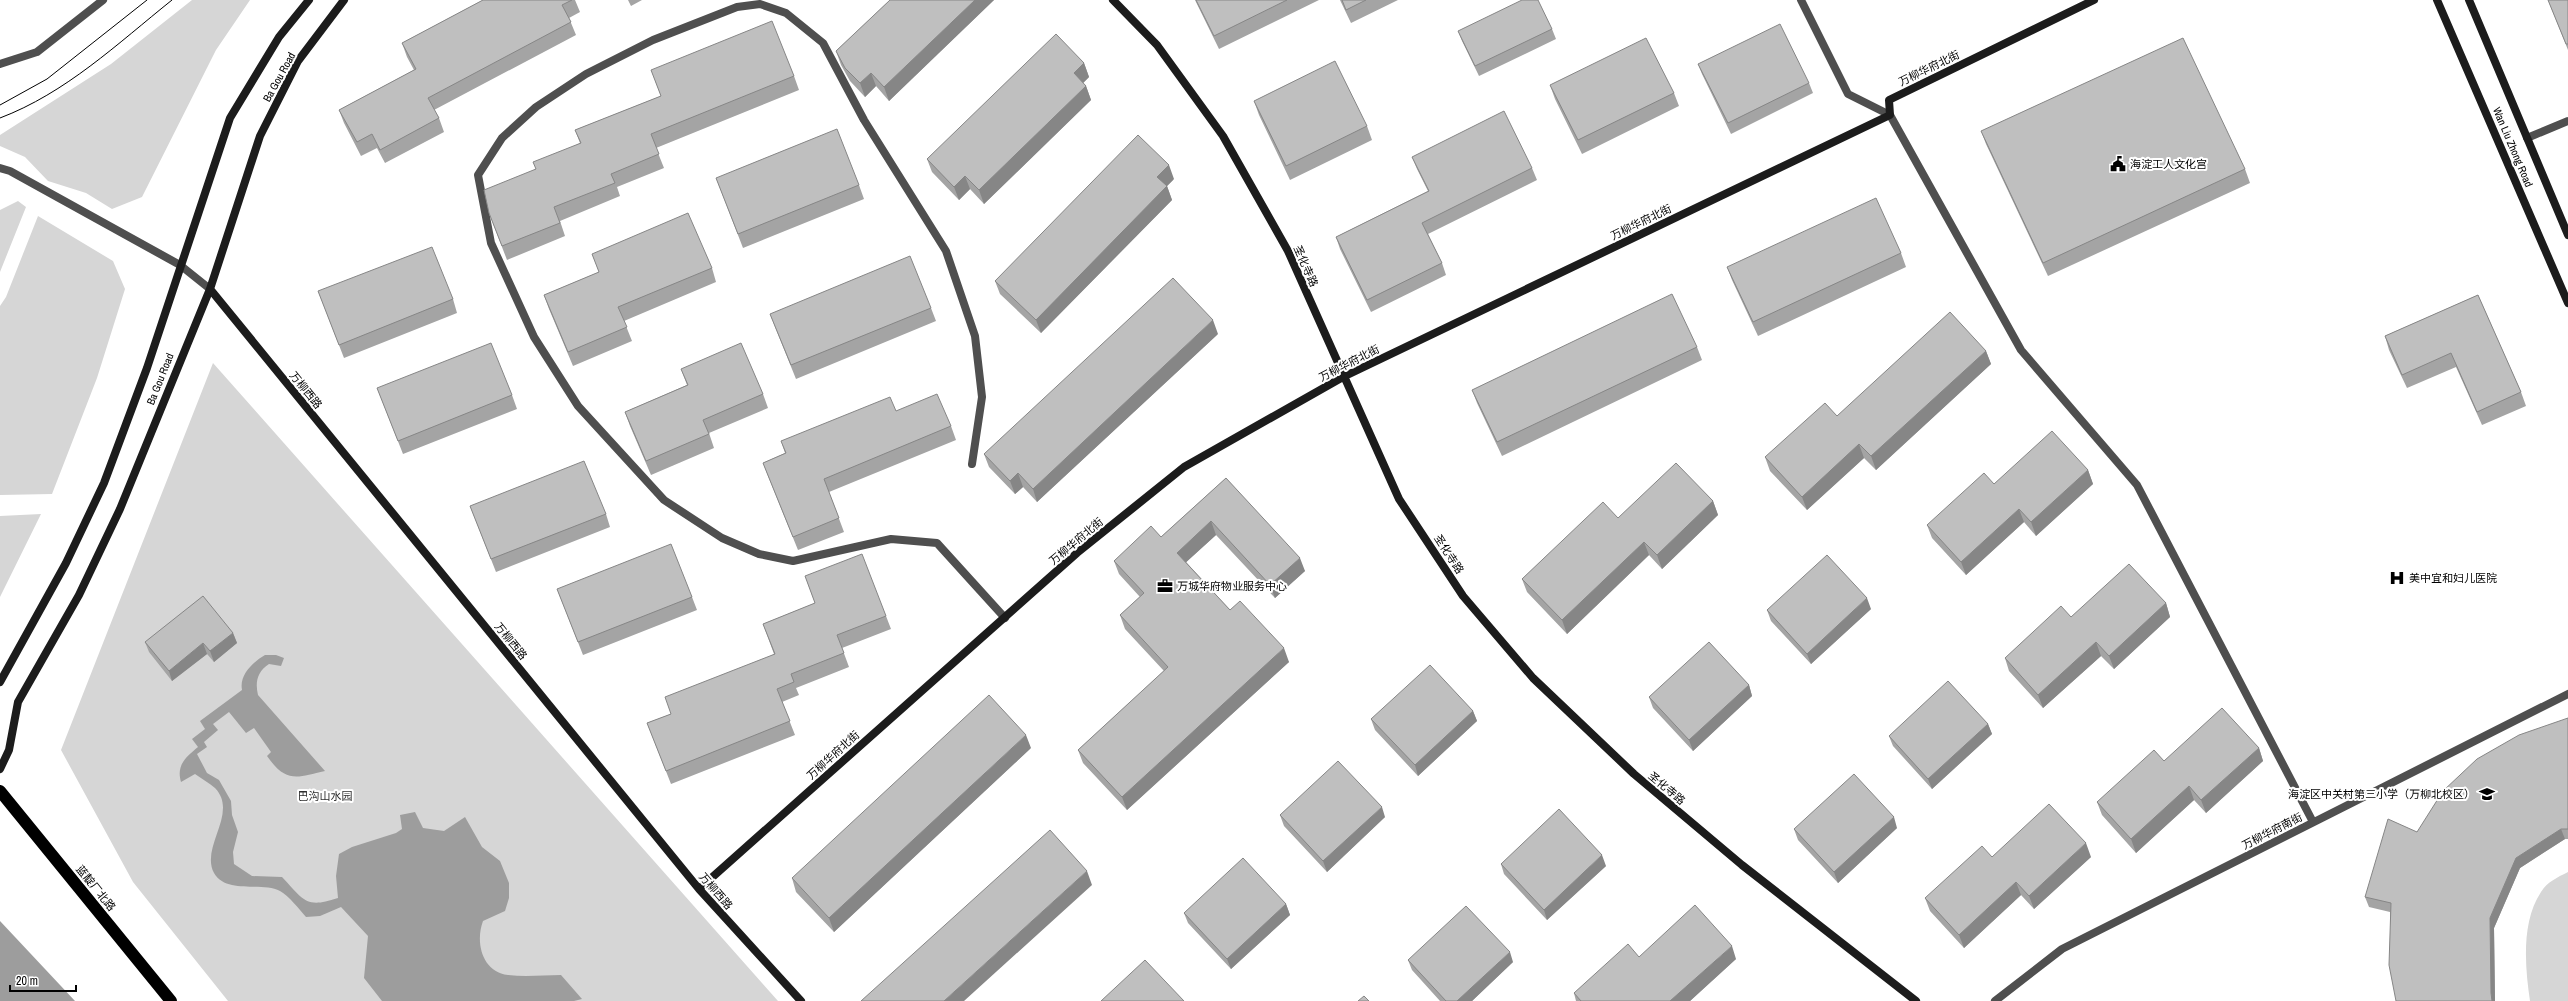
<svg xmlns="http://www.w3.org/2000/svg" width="2568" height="1001" viewBox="0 0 2568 1001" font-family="'Archivo Narrow','Noto Sans SC',sans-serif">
	<rect width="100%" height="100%" fill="#fff"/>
	<path fill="#d6d6d6" d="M192,0h58l-34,50 -74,147 -30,12 -26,-16 -38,-12 -23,-24 -25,-11v-11l111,-71z
		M18,201l8,6 -26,65v-62z
		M38,216l75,45 12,28 -28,89 -45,116 -52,1v-189l6,-9z
		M213,363l565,638h-550l-95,-119 -72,-132z
		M41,514l-41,83v-81z
		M2568,872v129h-38c-5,-34 -9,-79 11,-109 6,-10 17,-15 27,-20z"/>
	<path fill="#9d9d9d" d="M265,655h11l8,3 -3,8 -12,-2c-12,8 -14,18 -11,31l67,76c-29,7 -39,12 -58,-15l4,-4 -17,-24 -8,5 -17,-21 -16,12 5,6 -14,12 3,5 -10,7 10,19 12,7 12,21 1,14 6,17 -5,20 1,12 18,12 30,1c22,23 23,32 56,21l-2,-22 3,-22 13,-7 44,-14 6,-4 -2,-14 15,-3 8,16 21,3 21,-14 17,30 18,14 9,22v15l-4,13 -22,10c-8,21 -1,51 25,54 18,2 36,0 53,0l21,24 -8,2h-192l-18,-23 4,-42 -27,-29 -21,9 -14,1c-7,-8 -17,-21 -26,-26 -18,-10 -53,4 -66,-18 -14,-26 25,-60 1,-85 -6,-5 -14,-10 -20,-14l-14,8c-5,-17 5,-25 17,-35l-6,-8 13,-10 -5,-8 42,-31c-3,-15 11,-28 23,-35z
		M0,921l75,80h-75z"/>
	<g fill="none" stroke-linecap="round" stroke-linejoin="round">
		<path stroke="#4f4f4f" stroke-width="8" d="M1801,0l47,94 42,21 131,235 116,135 176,337
			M0,64l37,-12 66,-52
			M2527,138l41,-17
			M0,168l10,3 170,94 30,24
			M972,464l10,-67 -7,-61 -29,-85 -82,-131 -41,-77 -37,-30 -26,-9 -23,3 -84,33 -67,34 -50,33 -34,31 -24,37 13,68 43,94 44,69 86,94 58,38 37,16 34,7 98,-22 46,4 68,75
			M1995,1001l67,-52 506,-255"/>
		<path stroke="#1c1c1c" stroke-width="8" d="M1113,0l44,45 66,91 65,115 111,248 64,97 70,82 101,96 108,91 174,136
			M2437,0l131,303
			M2469,0l99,235
			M210,289l489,600 102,112
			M0,682l66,-119 38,-80 43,-115 83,-250 49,-81 30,-37
			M0,769l9,-19 9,-48 61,-107 41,-86 90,-220 50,-153 38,-75 46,-61
			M699,889l378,-336 107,-86 159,-90 547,-262 -1,-15 205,-100"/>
		<path stroke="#000" stroke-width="12" d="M0,791l171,210"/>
		<path stroke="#000" stroke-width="1" d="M0,105l47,-26 100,-79
			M0,118c66,-25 117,-74 172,-118"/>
	</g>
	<path fill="#a4a4a4" d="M483,0h92l5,12 -11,6 7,17 -142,75 5,8 5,14 -59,31 -8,-15 -16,8 -17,-33 -5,-13 75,-40 -7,-13 -5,-14z
		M628,0h14l-11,6z
		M890,0h104l-105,101 -13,-15 -11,11 -15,-16 -9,-16 -5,-14z
		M1195,0h124l-100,49z
		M1340,0h58l-47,23z
		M2548,0h20v50z
		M1552,29l4,10 -77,37 -17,-35 -4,-10z
		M1084,63l5,14 -6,6 3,3 5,14 -107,104 -14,-15 -11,11 -27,-28 -5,-13z
		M1698,64l111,19 4,10 -82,41 -29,-60z
		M651,70l143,6 5,14 -143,58 8,20 -47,19 3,9 -60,25 5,15 -58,24 -18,-47 46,-44 45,-26 -5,-13 86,-34z
		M1550,85l124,8 5,13 -97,48 -27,-55z
		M1254,101l113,25 5,14 -82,40 -31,-65z
		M1981,131l264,38 5,14 -202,93 -62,-132z
		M1412,157l120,11 5,12 -109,54 14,29 4,12 -75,37 -31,-63 -4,-12 92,-46 -11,-22z
		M716,178l143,7 5,14 -121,49z
		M1174,179l-7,7 5,14 -131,133 -41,-39 -5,-13z
		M1901,253l5,14 -148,69 -26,-56 -5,-13z
		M592,254l120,14 4,14 -92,39 8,20 -59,25 -24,-57 -5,-14 55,-23z
		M318,291l135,8 4,14 -113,45z
		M2478,295l43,97 5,14 -44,19 -26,-58 -49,21 -18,-38 -4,-14z
		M931,308l5,13 -140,58 -21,-52 -5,-13z
		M1218,334l-181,168 -14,-15 -8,7 -26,-27 -5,-13z
		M1697,347l5,13 -200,96 -25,-53 -5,-13z
		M1986,351l5,13 -115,106 -12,-12 -57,52 -37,-39 -5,-14 72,-41z
		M681,369l82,25 5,14 -59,25 5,15 -63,27 -21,-49 -5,-14 62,-27z
		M377,388l135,7 5,14 -114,45z
		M896,411l55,15 5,14 -127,52 15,40 -46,18 -30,-74 -5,-13 22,-10 -4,-12z
		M2088,470l5,14 -57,52 -12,-14 -58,53 -34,-37 -5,-13 67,-41z
		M1226,478l79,93 -30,27 -59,-63 -30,27 44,48 59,52 -162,148 -44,-47 -5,-13 86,-79 -39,-42 -5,-14 20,-18 -21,-23 -5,-13 47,-24z
		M1713,501l5,14 -56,54 -13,-14 -82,79 -40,-42 -5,-13 96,-61z
		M470,506l136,8 4,13 -114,45z
		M805,576l81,40 5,13 -49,19 7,19 -53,21 3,7 -17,7 13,33 -124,49 -24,-61 24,-9 103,-60 -11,-30 52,-21z
		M557,589l135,8 5,13 -114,45z
		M2166,603l4,14 -56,52 -13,-13 -58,52 -34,-37 -4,-13 66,-41z
		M1871,609l-60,55 -40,-43 -4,-11z
		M233,633l4,10 -23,19 -7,-8 -35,27 -23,-29 -4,-10z
		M1749,685l3,11 -59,55 -40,-43 -4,-11z
		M1473,711l4,10 -59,55 -43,-46 -4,-11z
		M2568,718v121h-3l-45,29 -26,60 1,73h-99l-6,-89 -21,-5 -4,-10 52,-65z
		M1988,724l4,10 -60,55 -39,-43 -4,-10z
		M1031,748l-197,184 -38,-40 -4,-14z
		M2259,748l4,13 -57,52 -12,-13 -58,53 -34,-38 -5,-13 67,-41z
		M1280,815l105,2 -58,55 -43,-46z
		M1897,828l-59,55 -40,-43 -4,-11z
		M1992,857h99l-57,52 -13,-14 -57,53 -34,-37 -5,-13z
		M1501,864l105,2 -59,54 -43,-46z
		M1286,904l4,11 -59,54 -43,-46 -4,-10z
		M1639,957l97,2 -46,42h-114l-2,-8z
		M1408,960l105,2 -41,39h-32l-28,-31z"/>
	<path fill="#868686" d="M975,0h19l-105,101 -5,-14z
		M1084,63l5,14 -10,10 -5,-14z
		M871,73l5,13 -11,11 -5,-14z
		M1086,86l5,14 -107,104 -5,-14z
		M1169,165l5,14 -7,7 5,14 -131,133 -5,-13 121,-143z
		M965,176l5,13 -11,11 -5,-13z
		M1213,320l5,14 -181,168 -4,-13z
		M1986,351l5,13 -115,106 -5,-14z
		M1859,444l5,14 -57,52 -5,-13z
		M2088,470l5,14 -57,52 -5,-14z
		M1018,473l5,14 -8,7 -5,-13z
		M1713,501l5,14 -56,54 -5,-14z
		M2019,509l5,13 -58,53 -5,-13z
		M1211,521l5,14 -34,31 -5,-13z
		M1644,542l5,13 -82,79 -5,-14z
		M1300,558l5,13 -30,27 -5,-13z
		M1867,598l4,11 -60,55 -4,-10z
		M2166,603l4,14 -56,52 -5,-13z
		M233,633l4,10 -23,19 -4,-11z
		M2096,642l5,14 -58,52 -5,-13z
		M203,643l4,11 -35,27 -3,-10z
		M1284,648l5,14 -162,148 -5,-13z
		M1749,685l3,11 -59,55 -4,-11z
		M1473,711l4,10 -59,55 -3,-11z
		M1988,724l4,10 -60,55 -4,-10z
		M1026,735l5,13 -197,184 -5,-14z
		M2259,748l4,13 -57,52 -5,-13z
		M2189,786l5,14 -58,53 -5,-14z
		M1382,807l3,10 -58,55 -4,-11z
		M1894,817l3,11 -59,55 -4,-11z
		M2561,829l4,10 -45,29 -26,60 1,73h-3l-1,-8 -1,-75 26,-60z
		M2086,843l5,14 -57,52 -5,-13z
		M1602,855l4,11 -59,54 -3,-10z
		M1087,871l5,14 -128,116h-20z
		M2016,882l5,13 -57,53 -5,-13z
		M1286,904l4,11 -59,54 -4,-10z
		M1732,946l4,13 -46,42h-20z
		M1510,952l3,10 -41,39h-15z"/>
	<path fill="#bfbfbf" stroke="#868686" d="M483,0h89l-10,5 9,17 -143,76 11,20 -59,32 -8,-16 -15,8 -18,-32 77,-41 -14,-26z
		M890,0h85l-91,87 -13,-14 -11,10 -15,-15 -9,-17z
		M1196,0h91l-73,36z
		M1342,0h24l-20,10z
		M1522,0h16l14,29 -77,37 -17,-35z
		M2548,0h20v44h-2z
		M772,21l22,55 -143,58 8,20 -48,20 4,9 -61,24 6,16 -58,23 -13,-33 -5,-23 52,-21 -3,-7 48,-19 -6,-13 86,-34 -10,-26z
		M1780,24l29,59 -81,40 -30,-59z
		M1056,34l28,29 -10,10 12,13 -107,104 -14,-14 -11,11 -27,-28z
		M1646,38l28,55 -96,47 -28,-55z
		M2183,38l62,131 -202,94 -62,-132z
		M1335,61l32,65 -81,40 -32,-65z
		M1504,111l28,57 -110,55 20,40 -75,37 -31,-63 93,-46 -17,-34z
		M837,129l22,56 -121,49 -22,-56z
		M1138,135l31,30 -12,12 10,9 -131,134 -41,-39z
		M1876,198l25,55 -148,69 -26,-55z
		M688,213l24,55 -94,39 9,20 -59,25 -24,-57 55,-23 -7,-18z
		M432,247l21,52 -114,46 -21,-54z
		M910,256l21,52 -140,57 -21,-51z
		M1173,278l40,42 -180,169 -15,-16 -8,8 -26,-27z
		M1672,294l25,53 -200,95 -25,-52z
		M2478,295l43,97 -44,20 -26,-59 -49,22 -17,-39z
		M1950,312l36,39 -115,105 -12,-12 -57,53 -37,-40 60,-54 12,13z
		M491,343l21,52 -114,46 -21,-53z
		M741,343l22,51 -60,26 6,14 -63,27 -21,-49 63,-27 -7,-16z
		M937,394l14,32 -127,53 15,39 -46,19 -30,-74 23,-10 -5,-12 109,-44 6,14z
		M2052,431l36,39 -57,52 -12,-13 -58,53 -34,-37 57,-52 10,11z
		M584,461l22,53 -115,45 -21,-53z
		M1676,463l37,38 -56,54 -13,-13 -82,78 -40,-41 81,-77 15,16z
		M1226,478l74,80 -30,27 -59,-64 -34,32 53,57 10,-9 44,47 -162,149 -44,-47 90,-83 -48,-52 24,-22 -30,-32 37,-35 10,11z
		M671,544l21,53 -114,45 -21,-53z
		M862,554l24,62 -49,19 7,18 -53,21 3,8 -17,7 13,32 -124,50 -19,-48 24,-9 -6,-17 110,-43 -12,-30 52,-21 -10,-27z
		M1827,555l40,43 -60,56 -40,-44z
		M2129,564l37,39 -57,53 -13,-14 -58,53 -33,-37 56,-52 10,11z
		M203,596l30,37 -23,18 -7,-8 -34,28 -24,-29z
		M1709,642l40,43 -60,55 -40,-43z
		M1430,665l43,46 -58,54 -44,-46z
		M1948,681l40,43 -60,55 -39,-43z
		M989,695l37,40 -197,183 -37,-40z
		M2222,708l37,40 -58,52 -12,-14 -58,53 -34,-37 57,-52 10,11z
		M2568,718v111h-7l-45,29 -26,60 1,75 1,8h-96l-7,-36 2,-62 -26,-6 23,-78 29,13 26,-41 34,-32 42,-24z
		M1338,761l44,46 -59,54 -43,-46z
		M1854,774l40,43 -60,55 -40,-43z
		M2049,804l37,39 -57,53 -13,-14 -57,53 -34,-37 57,-52 10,11z
		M1559,809l43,46 -58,55 -43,-46z
		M1050,830l37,41 -143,130h-83z
		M1243,858l43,46 -59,55 -43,-46z
		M1695,905l37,41 -62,55h-89l-7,-8 54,-49 11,13z
		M1466,906l44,46 -53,49h-11l-38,-41z
		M1145,960l39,41h-83z
		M1364,996l5,5h-11z"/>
	<defs>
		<symbol id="civic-bare" viewBox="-9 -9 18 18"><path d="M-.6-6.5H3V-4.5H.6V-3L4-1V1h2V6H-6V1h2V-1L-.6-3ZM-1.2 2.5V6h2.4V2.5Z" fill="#000" stroke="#fff" stroke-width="2.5" paint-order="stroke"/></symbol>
		<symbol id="hospital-bare" viewBox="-9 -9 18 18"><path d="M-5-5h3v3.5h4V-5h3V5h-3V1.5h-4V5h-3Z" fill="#000" stroke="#fff" stroke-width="2.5" paint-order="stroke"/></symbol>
		<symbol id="office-bare" viewBox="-9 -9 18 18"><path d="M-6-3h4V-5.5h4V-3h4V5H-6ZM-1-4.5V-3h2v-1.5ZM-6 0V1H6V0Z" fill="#000" stroke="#fff" stroke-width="2.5" paint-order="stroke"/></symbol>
		<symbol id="school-bare" viewBox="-9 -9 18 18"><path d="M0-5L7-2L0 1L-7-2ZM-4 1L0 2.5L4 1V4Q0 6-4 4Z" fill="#000" stroke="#fff" stroke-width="2.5" paint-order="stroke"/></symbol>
	</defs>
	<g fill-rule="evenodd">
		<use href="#civic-bare" x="2107" y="153" width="22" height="22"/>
		<use href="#hospital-bare" x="2386" y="567" width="22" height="22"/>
		<use href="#office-bare" x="1154" y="575" width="22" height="22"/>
		<use href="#school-bare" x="2476" y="783" width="22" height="22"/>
	</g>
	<g text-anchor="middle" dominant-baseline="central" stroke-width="4" stroke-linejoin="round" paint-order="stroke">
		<g font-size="11" fill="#000" stroke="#fff">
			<text transform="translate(1929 68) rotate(-26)">万柳华府北街</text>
			<text transform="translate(279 77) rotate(-61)">Ba Gou Road</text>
			<text transform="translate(2513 147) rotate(67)">Wan Liu Zhong Road</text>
			<text transform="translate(1641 222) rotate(-26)">万柳华府北街</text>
			<text transform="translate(1306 266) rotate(66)">圣化寺路</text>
			<text transform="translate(1349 363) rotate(-27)">万柳华府北街</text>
			<text transform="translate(160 379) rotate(-68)">Ba Gou Road</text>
			<text transform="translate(306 390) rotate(51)">万柳西路</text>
			<text transform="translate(1076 541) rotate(-40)">万柳华府北街</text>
			<text transform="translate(1449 554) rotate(57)">圣化寺路</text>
			<text transform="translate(511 641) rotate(51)">万柳西路</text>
			<text transform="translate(833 755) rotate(-42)">万柳华府北街</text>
			<text transform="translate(1667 788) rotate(40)">圣化寺路</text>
			<text transform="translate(2272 831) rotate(-27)">万柳华府南街</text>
			<text transform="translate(96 888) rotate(51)">蓝靛厂北路</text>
			<text transform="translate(716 891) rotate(49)">万柳西路</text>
		</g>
		<g font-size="11" fill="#000" stroke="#fff" text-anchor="start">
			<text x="2130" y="164">海淀工人文化宫</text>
			<text x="2409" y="578">美中宜和妇儿医院</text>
			<text x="1177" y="586">万城华府物业服务中心</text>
			<text x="2475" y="794" text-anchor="end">海淀区中关村第三小学（万柳北校区）</text>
		</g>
		<g font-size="11" fill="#2d2d2d" stroke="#fff">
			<text x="325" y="796">巴沟山水园</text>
		</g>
	</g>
	<path d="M10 985v6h66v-6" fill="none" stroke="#000000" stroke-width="2"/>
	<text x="16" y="985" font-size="12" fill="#000000" stroke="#ffffff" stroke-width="3" paint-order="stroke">20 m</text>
</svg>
